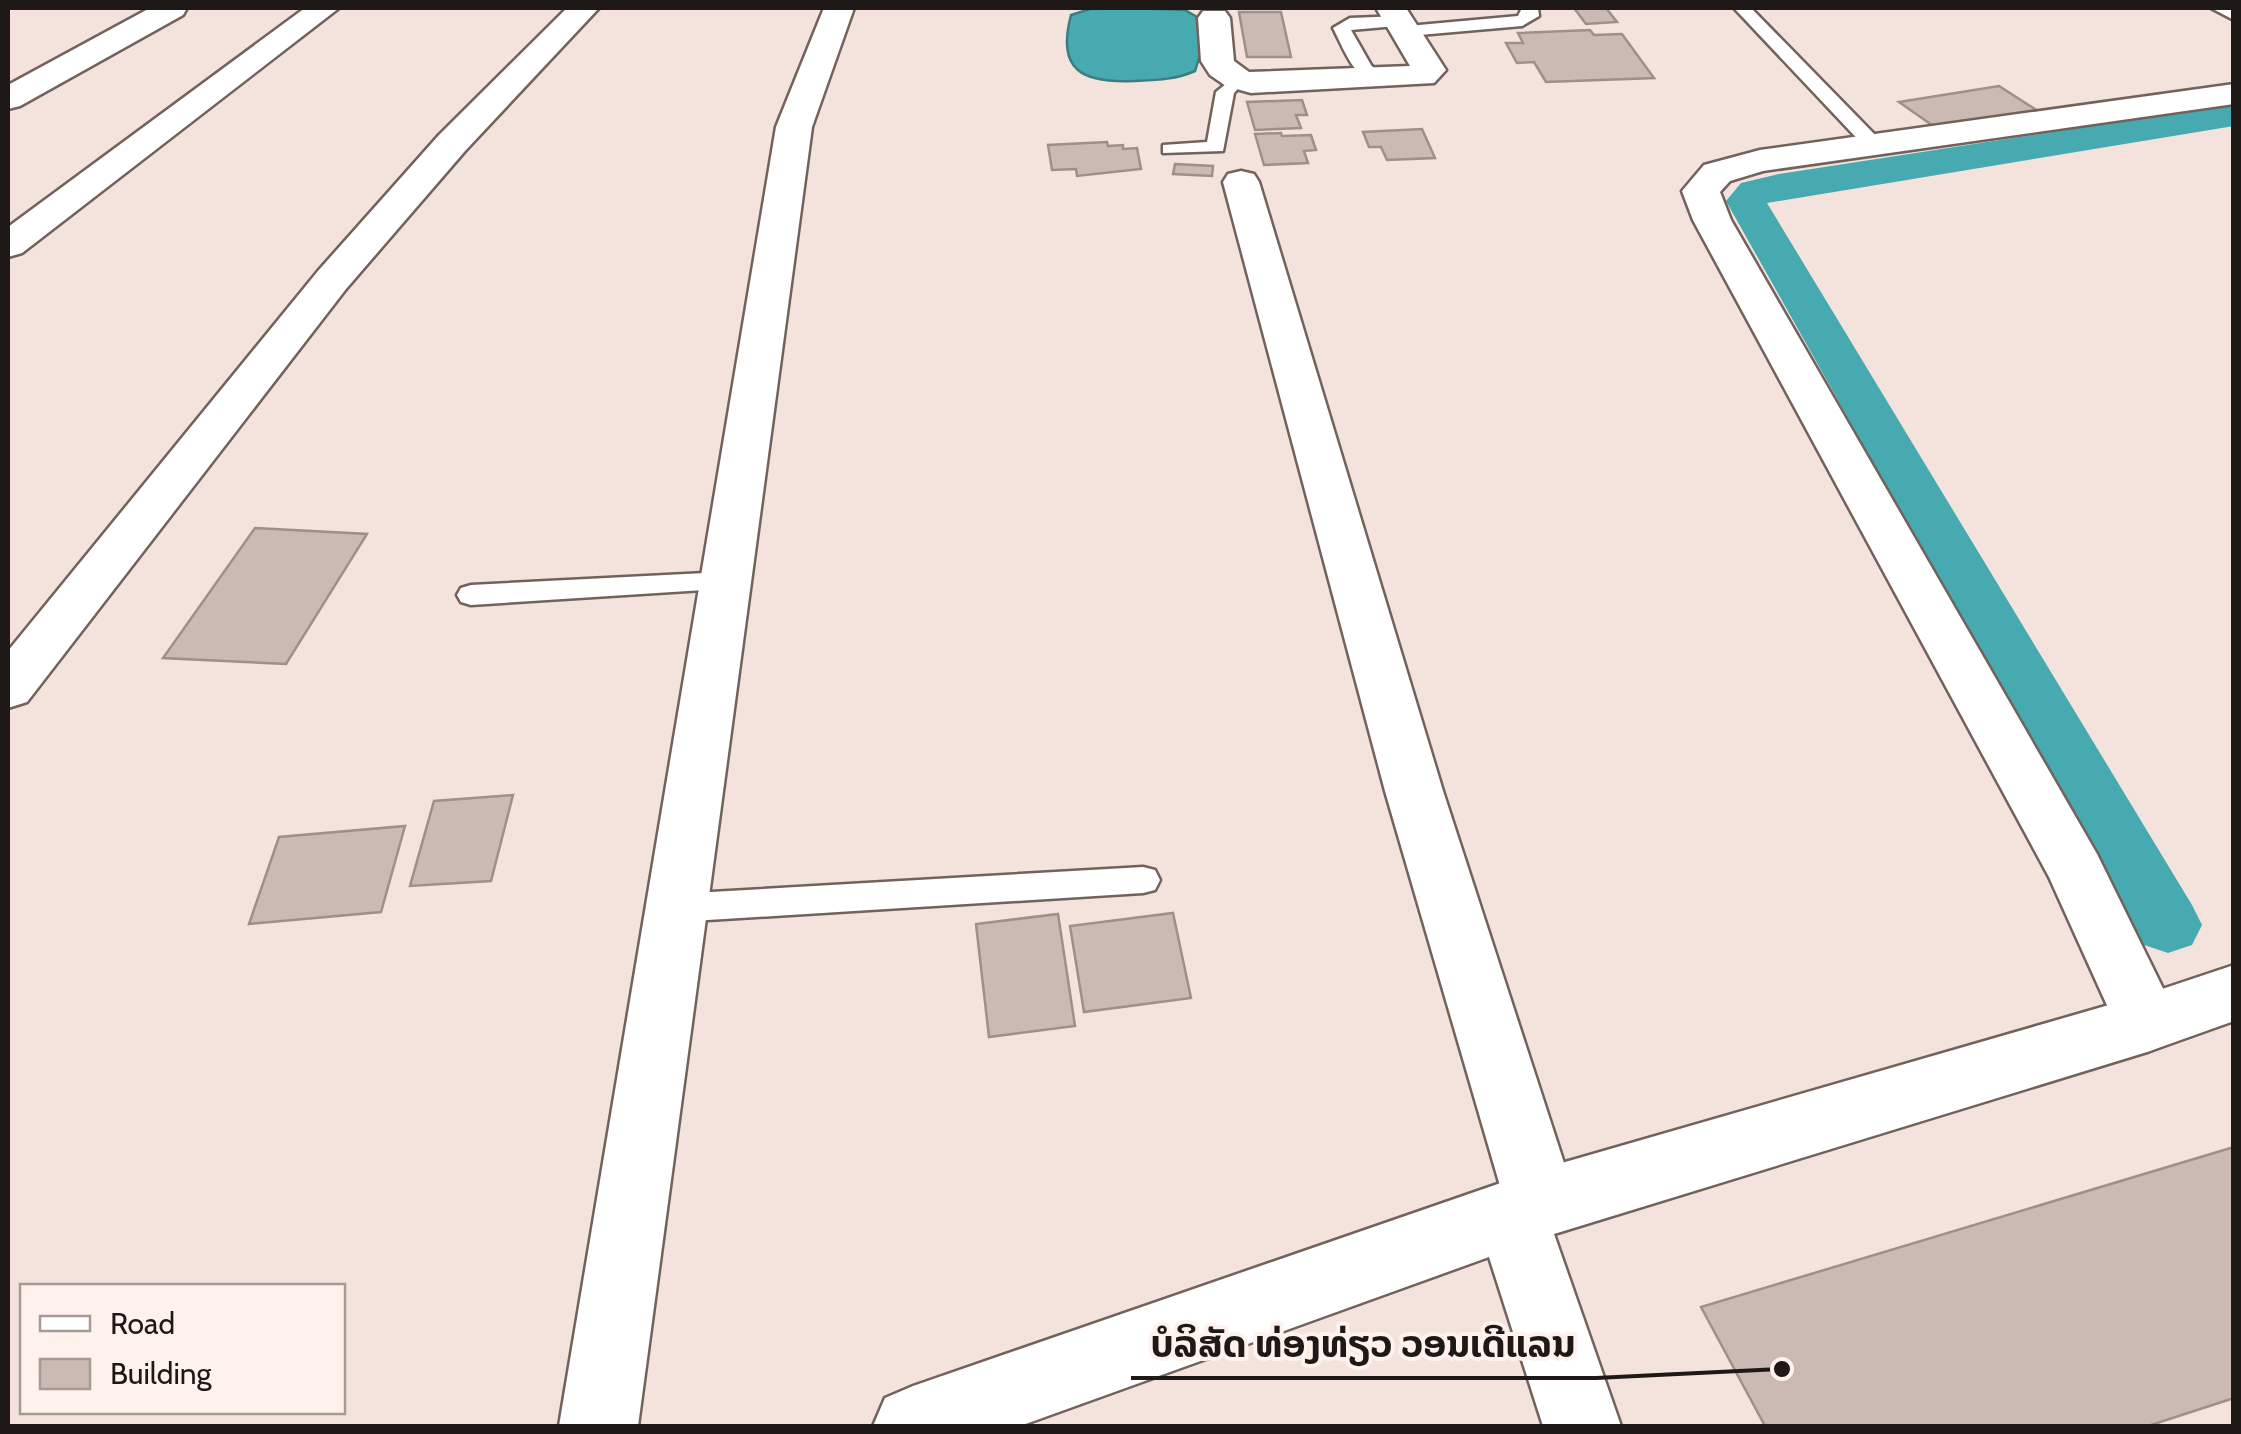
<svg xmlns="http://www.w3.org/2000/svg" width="2241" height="1434" viewBox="0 0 2241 1434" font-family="Cabin,'Noto Sans Lao',sans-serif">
	<rect width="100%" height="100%" fill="#f4e3dc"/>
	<path fill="#47aab0" stroke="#3b7e82" stroke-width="2.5" d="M1131,8l54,2 12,7 6,28 -8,26c-20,9 -40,9 -62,10 -50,2 -77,-10 -62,-66l19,-6z"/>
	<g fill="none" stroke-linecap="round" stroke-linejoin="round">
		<path fill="#47aab0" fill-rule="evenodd" d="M2234,104v22l-467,77 425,702 10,20 -10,20 -24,8 -24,-8 -418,-744 15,-18 38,-9z"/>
	</g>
	<path fill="#cbbab3" stroke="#9e8f88" stroke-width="2.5" d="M1574,8h32l11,14 -31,2z
		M1239,12h42l10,45h-44z
		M1590,30l4,5 28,-1 32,44 -108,4 -12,-20 -17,1 -11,-20h17l-5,-10z
		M1999,86l39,25 -102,17 -37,-26z
		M1302,100l5,15h-11l5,13 -46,2 -8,-28z
		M1422,129l13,29 -48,2 -6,-13h-12l-6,-15z
		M1281,133l1,3 29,-1 5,15 -12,1 4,12 -44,2 -9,-31z
		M1107,142l1,4 15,-1v4l14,-1 4,21 -64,7 -1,-7 -24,1 -4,-25z
		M1175,164l38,2 -1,10 -39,-2z
		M255,528l112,6 -81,130 -123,-6z
		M513,795l-22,86 -81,5 24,-85z
		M405,826l-24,86 -132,12 30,-87z
		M1173,913l18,85 -107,14 -14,-86z
		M1058,914l17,112 -86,11 -13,-113z
		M2234,1147v251l-86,28h-383l-64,-119z"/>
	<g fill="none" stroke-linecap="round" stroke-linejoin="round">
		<defs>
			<path id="lane" d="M1522,8h16l1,8 -17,10 -114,10 -9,-5 9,-5 110,-10z
				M1734,8h17l130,133v8h-14z
				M2211,8h23v12z
				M1401,16l9,5 -3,4 -56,5 20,35 13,14 -9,5c-23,-9 -31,-35 -42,-56l17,-10z
				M1237,75l9,5 -12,13 -11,58 -60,2v-8l44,-3 9,-50z
				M725,572l10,2 4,7 -4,7 -264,17 -10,-3 -4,-7 4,-7 10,-3z
				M1143,867l12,3 5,10 -5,10 -12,3 -467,29 -12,-4 -5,-10 5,-10 12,-4z"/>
			<path id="street" d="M150,8h37l-4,7 -163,91 -12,3v-24z
				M305,8h34l-317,245 -14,4v-30z
				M567,8h32l-134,143 -119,138 -319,413 -19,6v-57l310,-380 121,-136z
				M824,8h30l-42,119 -174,1299h-79l217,-1299z
				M1376,8h30l40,62 -12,13 -183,10 -25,-7 -16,-11 -9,-14 -3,-43 5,-7h22l5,7 4,43 15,11 161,-6z
				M2234,84v20l-471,67 -33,10 -10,11 11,28 366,634 83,169 -10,20 -23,9 -23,-9 -75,-166 -356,-657 -11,-29 22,-26 56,-15z
				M1241,171l13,3 5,8 184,609 134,412 -11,24 -25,10 -25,-10 -11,-24 -120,-412 -162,-609 5,-8z"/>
			<path id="secondary" d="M2234,965v56l-87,31 -593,182 67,192h-78l-54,-169 -469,169h-147l12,-28 28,-12 628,-217 606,-175z"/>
		</defs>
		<use href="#lane" stroke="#71625c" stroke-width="5"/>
		<use href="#street" stroke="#71625c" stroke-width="5"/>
		<use href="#secondary" stroke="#71625c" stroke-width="5"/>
		<use href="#lane" fill="#fff" fill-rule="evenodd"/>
		<use href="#street" fill="#fff" fill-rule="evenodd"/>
		<use href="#secondary" fill="#fff" fill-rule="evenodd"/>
	</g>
	<path fill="none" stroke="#1e1816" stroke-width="4" d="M1782 1369L1596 1378H1131"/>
	<circle fill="#1e1816" stroke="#fff1eb" stroke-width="4" cx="1782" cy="1369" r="10"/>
	<g font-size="38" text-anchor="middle" font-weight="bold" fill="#1e1816" stroke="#fff1eb" stroke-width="8" stroke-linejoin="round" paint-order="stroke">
		<text x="1363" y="1357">ບໍລິສັດ ທ່ອງທ່ຽວ ວອນເດີແລນ</text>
	</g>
	<rect width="2241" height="1434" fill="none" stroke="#1e1816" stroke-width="20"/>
	<rect x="20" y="1284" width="325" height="130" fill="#fff1eb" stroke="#a59a96" stroke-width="2.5"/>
	<rect x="40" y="1316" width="50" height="15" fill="#ffffff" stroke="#a59a96" stroke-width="2.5"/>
	<text x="110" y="1334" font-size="30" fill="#1e1816">Road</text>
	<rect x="40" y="1359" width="50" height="30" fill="#cbbab3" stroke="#a59a96" stroke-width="2.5"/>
	<text x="110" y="1384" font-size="30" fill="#1e1816">Building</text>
</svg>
